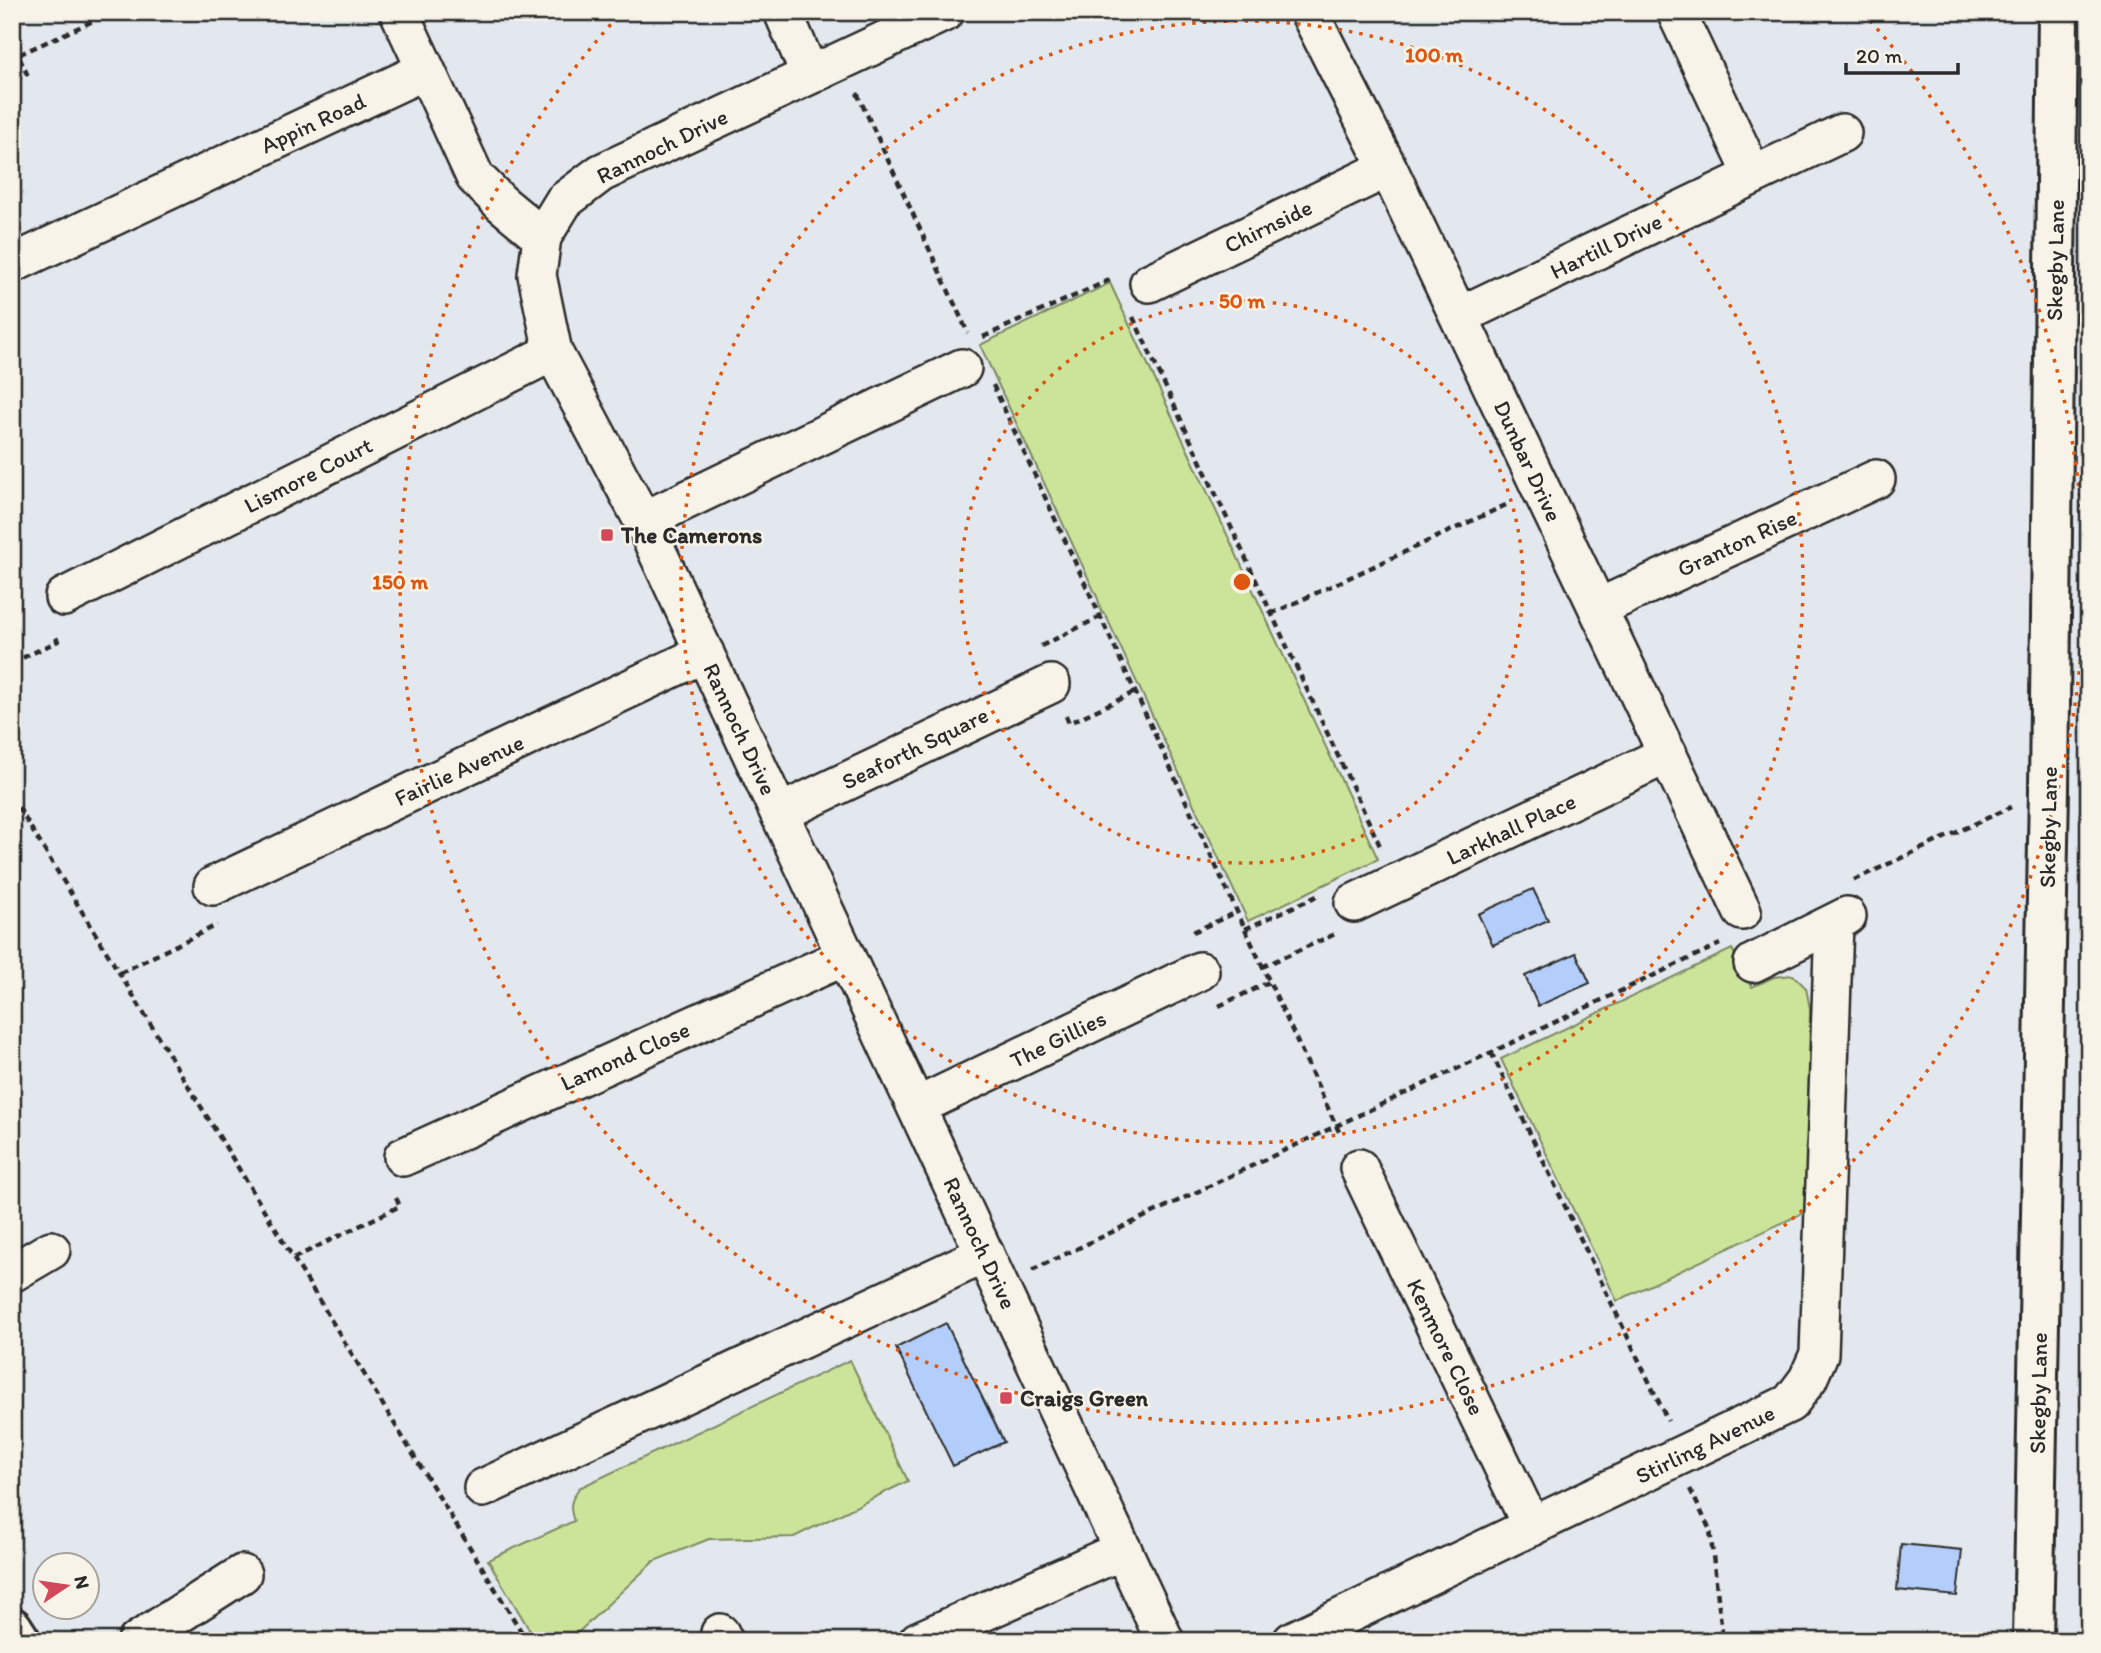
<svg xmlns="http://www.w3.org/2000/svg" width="2101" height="1653" viewBox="0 0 2101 1653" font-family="Itim,sans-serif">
	<rect width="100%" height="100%" fill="#e3e8ee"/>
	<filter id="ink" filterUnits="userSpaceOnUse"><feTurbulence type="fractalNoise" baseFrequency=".0143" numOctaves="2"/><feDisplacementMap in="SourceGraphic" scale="14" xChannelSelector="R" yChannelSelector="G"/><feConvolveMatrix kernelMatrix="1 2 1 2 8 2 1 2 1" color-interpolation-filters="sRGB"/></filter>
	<g filter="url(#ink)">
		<path fill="#cce49a" stroke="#7c8862" stroke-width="2" d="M1110,283l268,576 -130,62 -142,-305 -5,-5 -3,-12 -118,-254z
			M1732,949l20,38 22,-10 19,-2 13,13 4,21 -3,202 -190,90 -116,-242z
			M850,1360l58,121 -114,56 -85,2 -55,22 -85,80h-33l-48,-81 86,-39c-5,-14 -4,-20 5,-33z"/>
		<path fill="#b4cefb" stroke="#2b2b2b" stroke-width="2" d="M1533,889l15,31 -55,25 -15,-31z
			M1576,953l14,30 -52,23 -13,-30z
			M946,1323l58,119 -51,24 -57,-118z
			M1901,1544l61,6 -5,46 -60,-6z"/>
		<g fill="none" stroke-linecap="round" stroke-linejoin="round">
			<defs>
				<path id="minor" d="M399,12l27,58
					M783,12l27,63
					M945,12l-344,161 -37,28 -22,36 -5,38 16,77 90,169 522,1120
					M1309,12l79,156 354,743
					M1676,12l77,163
					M12,264l414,-194 49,107 26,26 41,34
					M1149,283l239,-115
					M1459,316l383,-183
					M643,521l319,-153
					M64,597l489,-245
					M1598,608l278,-129
					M780,813l271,-129
					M213,886l492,-233
					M1354,903l314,-149
					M1753,963l94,-47
					M916,1107l284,-136
					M403,1157l443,-201
					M1359,1168l173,359
					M12,1273l39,-23
					M483,1488l502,-234
					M720,1633l4,8
					M137,1641l105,-67
					M918,1641l205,-91
					M1292,1641l498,-238 18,-24 11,-25 15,-431"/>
				<path id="secondary" d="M2033,1641l16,-852 9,-777"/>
				<path id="trunk" d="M12,1627l9,14"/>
			</defs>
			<use href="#minor" stroke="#2b2b2b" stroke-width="42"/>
			<use href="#secondary" stroke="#2b2b2b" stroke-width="44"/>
			<use href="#trunk" stroke="#2b2b2b" stroke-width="44"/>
			<path stroke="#2b2b2b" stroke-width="4.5" stroke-dasharray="7 5" stroke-linecap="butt" d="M15,80l12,-6 -9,-19 95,-43
				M857,93l111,240
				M1133,317l248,531
				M983,337l131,-59
				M993,385l348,751
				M1271,614l237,-110
				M1041,646l59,-29
				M12,663l46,-22 -4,-7
				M1066,716l3,7 66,-31
				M12,797l515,844
				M1854,880l157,-73
				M1245,929l72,-33
				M1193,932l44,-20
				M1262,967l73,-33
				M120,973l97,-48
				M1219,1006l50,-24
				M1491,1052l177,369
				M294,1258l106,-52 -6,-12
				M1032,1270l688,-326
				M1690,1489l20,41 13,111"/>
			<use href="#minor" stroke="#f7f3e8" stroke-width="37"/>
			<use href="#secondary" stroke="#f7f3e8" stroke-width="38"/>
			<use href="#trunk" stroke="#f7f3e8" stroke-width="38"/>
		</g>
	</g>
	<g fill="none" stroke="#df570e" stroke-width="3.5" stroke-dasharray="3.5 7">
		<circle cx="1242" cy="582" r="281"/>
		<circle cx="1242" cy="582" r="561"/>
		<path d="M1863 13A842 842 0 1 1 621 13"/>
	</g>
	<g fill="#d1495b" stroke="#f7f3e8" stroke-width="2.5">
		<rect x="600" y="528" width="14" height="14" rx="3.5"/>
		<rect x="999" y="1391" width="14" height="14" rx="3.5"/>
	</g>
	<g text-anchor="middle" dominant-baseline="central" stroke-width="5" stroke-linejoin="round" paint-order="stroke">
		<g font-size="23" fill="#2b2b2b" stroke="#f7f3e8">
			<text transform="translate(313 123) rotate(-25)">Appin Road</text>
			<text transform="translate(662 146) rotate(-26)">Rannoch Drive</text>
			<text transform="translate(1268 226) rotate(-26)">Chirnside</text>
			<text transform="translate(1606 246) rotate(-26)">Hartill Drive</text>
			<text transform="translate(2055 260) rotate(-89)">Skegby Lane</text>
			<text transform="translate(1528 461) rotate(65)">Dunbar Drive</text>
			<text transform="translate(308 475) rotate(-27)">Lismore Court</text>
			<text transform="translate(1737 543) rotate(-25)">Granton Rise</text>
			<text transform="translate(740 729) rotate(65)">Rannoch Drive</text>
			<text transform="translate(915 748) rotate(-26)">Seaforth Square</text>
			<text transform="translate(459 770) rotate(-25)">Fairlie Avenue</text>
			<text transform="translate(2048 827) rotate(-89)">Skegby Lane</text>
			<text transform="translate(1511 829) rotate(-25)">Larkhall Place</text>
			<text transform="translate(1058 1039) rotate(-26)">The Gillies</text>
			<text transform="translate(625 1056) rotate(-24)">Lamond Close</text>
			<text transform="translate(980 1243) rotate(65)">Rannoch Drive</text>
			<text transform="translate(1446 1347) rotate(64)">Kenmore Close</text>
			<text transform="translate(2038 1393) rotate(-89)">Skegby Lane</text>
			<text transform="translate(1705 1444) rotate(-26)">Stirling Avenue</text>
		</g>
		<g font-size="23" font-weight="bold" fill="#2b2b2b" stroke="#f7f3e8" text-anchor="start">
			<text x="621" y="535">The Camerons</text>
			<text x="1020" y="1398">Craigs Green</text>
		</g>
	</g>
	<circle cx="1242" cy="582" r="10" fill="#df570e" stroke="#f7f3e8" stroke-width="3.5"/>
	<g font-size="21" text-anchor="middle" font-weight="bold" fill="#df570e" stroke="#f7f3e8" stroke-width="5" stroke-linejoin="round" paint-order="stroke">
		<text x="1434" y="62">100 m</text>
		<text x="1242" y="308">50 m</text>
		<text x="400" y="589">150 m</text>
	</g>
	<rect width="2101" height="1653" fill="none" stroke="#f7f3e8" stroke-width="42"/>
	<rect x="21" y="21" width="2059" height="1611" fill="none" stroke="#2b2b2b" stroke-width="2.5" filter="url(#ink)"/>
	<g transform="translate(66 1586) rotate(77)"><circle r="33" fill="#f7f3e8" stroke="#a5a39c" stroke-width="2"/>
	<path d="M0-5L12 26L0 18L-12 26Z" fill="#d1495b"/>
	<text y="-10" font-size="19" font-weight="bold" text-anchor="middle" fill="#2b2b2b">N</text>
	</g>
	<path d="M1846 63v10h112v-10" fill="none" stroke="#2b2b2b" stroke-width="3.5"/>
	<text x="1856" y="63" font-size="21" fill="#2b2b2b" stroke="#f7f3e8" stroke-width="5" paint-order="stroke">20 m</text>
</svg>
